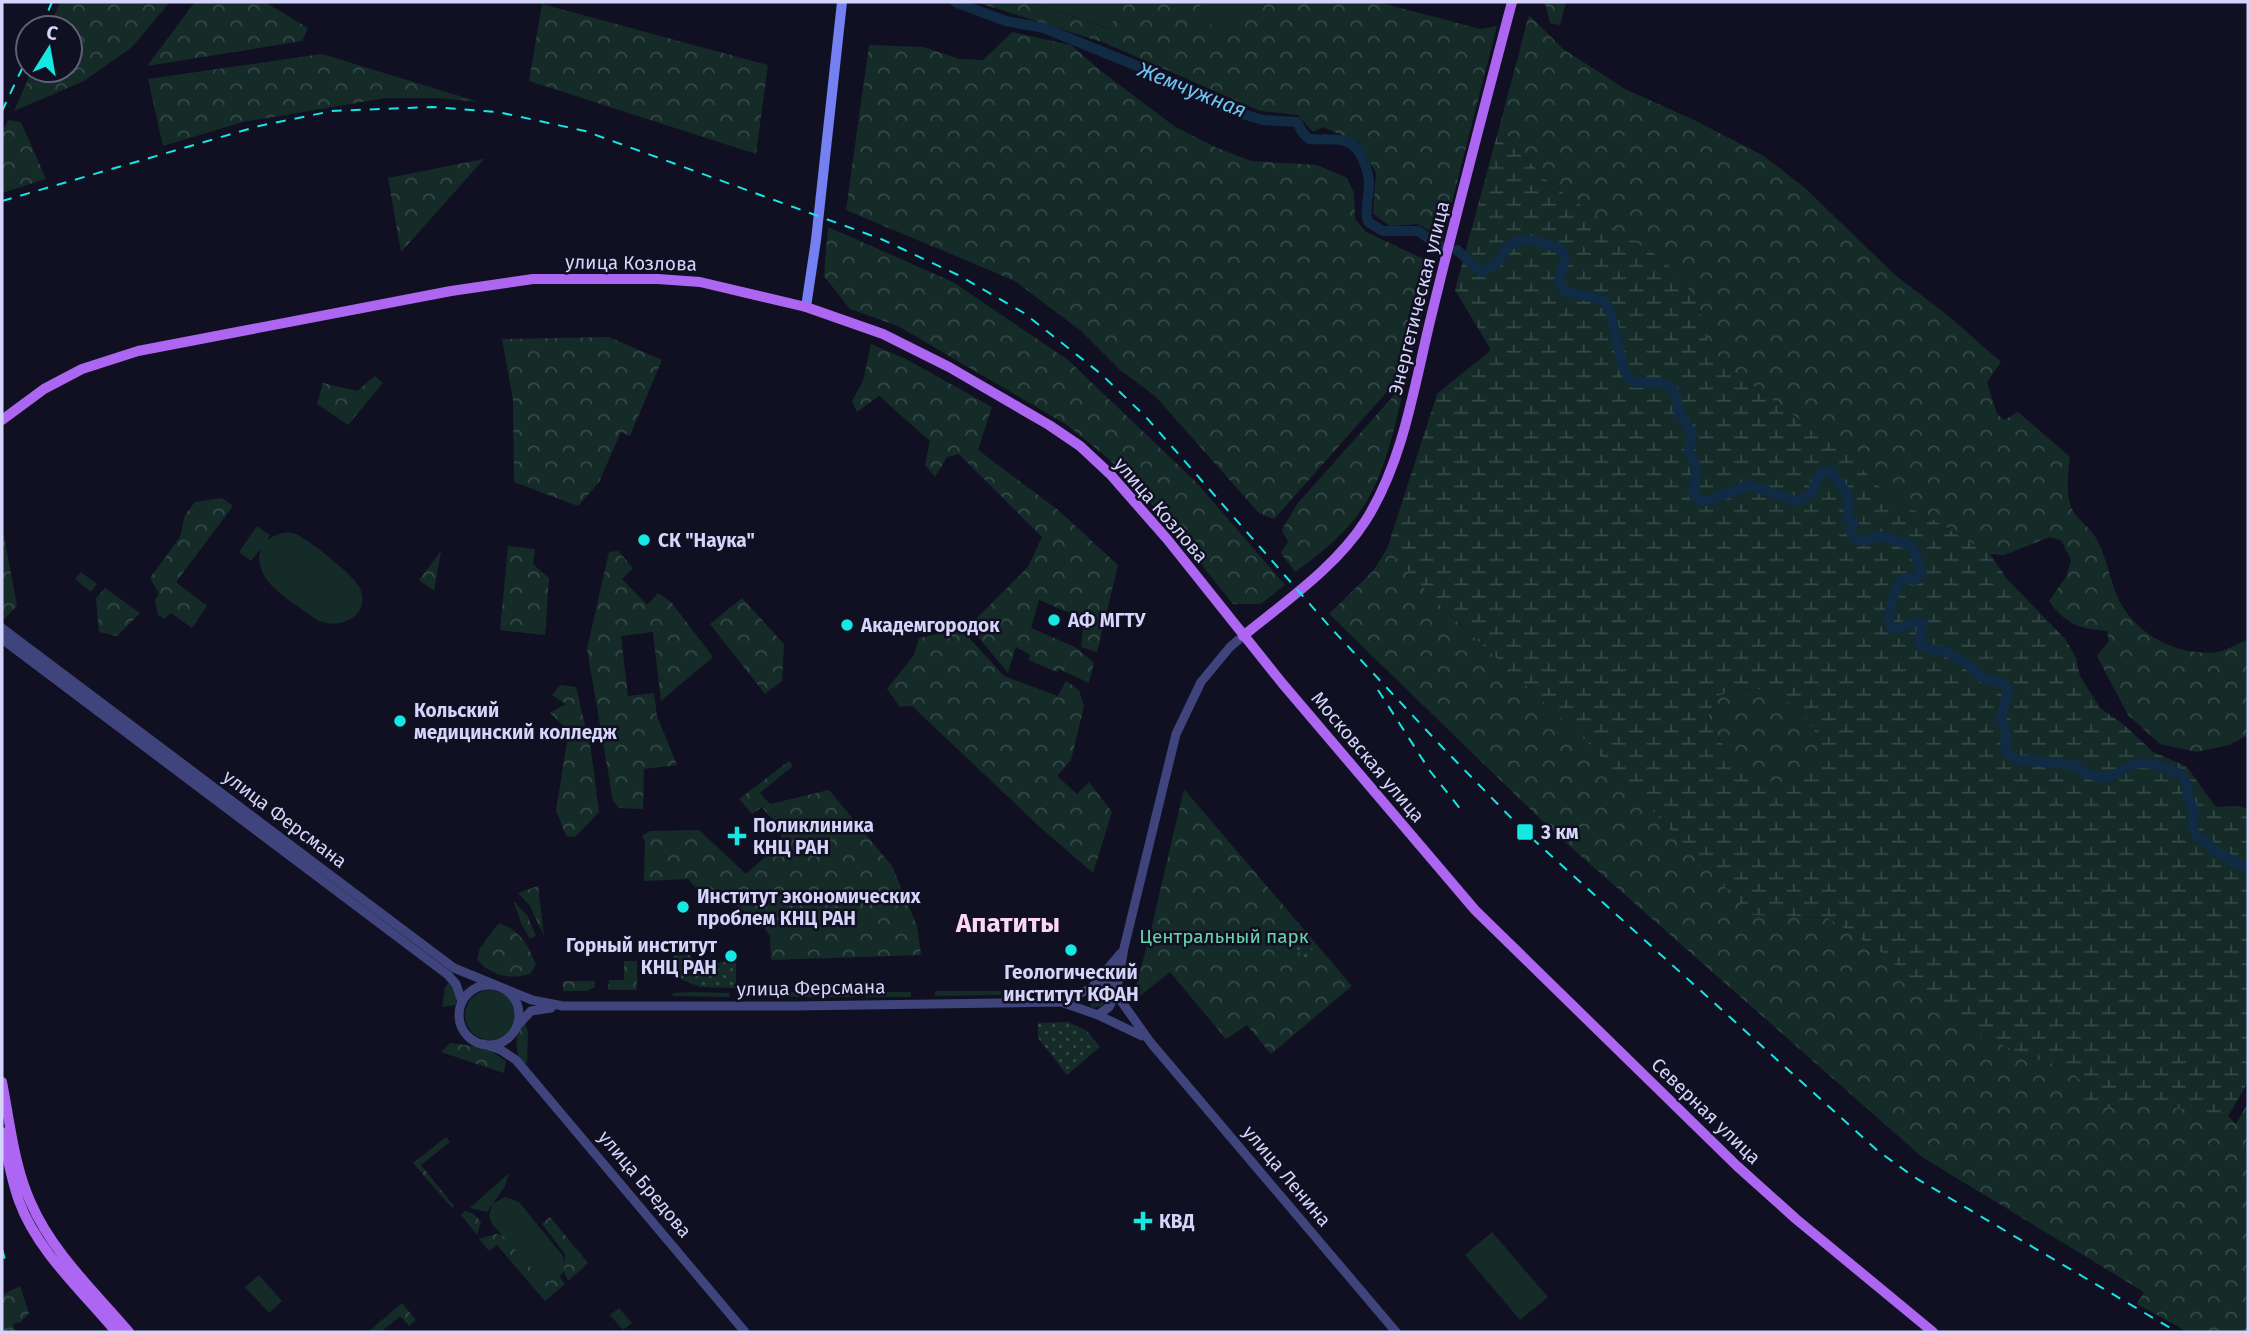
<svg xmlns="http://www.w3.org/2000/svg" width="2250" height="1334" viewBox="0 0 2250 1334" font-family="'Fira Sans',sans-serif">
	<defs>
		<pattern id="forest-crowns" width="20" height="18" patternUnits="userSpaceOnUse" patternTransform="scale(1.75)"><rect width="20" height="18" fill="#142b28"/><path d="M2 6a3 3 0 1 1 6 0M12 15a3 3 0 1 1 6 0" fill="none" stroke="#354948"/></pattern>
		<pattern id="wetland-marsh" width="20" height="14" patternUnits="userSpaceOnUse" patternTransform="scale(1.75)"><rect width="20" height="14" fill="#142b28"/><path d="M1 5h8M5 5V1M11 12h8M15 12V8" fill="none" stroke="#354948"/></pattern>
		<pattern id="park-dots" width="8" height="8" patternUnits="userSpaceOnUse" patternTransform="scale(1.75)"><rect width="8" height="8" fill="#142b28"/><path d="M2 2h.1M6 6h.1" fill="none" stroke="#354948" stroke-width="1.8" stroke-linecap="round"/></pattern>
	</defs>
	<rect width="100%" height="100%" fill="#111022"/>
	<path fill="#142b28" d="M1030,2h91l-10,27z
		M1202,2h49l-18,35 -39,-21z
		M257,526l13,9 -3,5c8,-5 17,-9 26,-7 12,3 63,44 67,55 11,28 -20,43 -43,32 -23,-18 -67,-38 -56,-72l-10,13 -12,-9z
		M81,572l16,12 -6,8 -16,-13z
		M450,981l6,11v13l-14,2 3,-20z
		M1105,986l7,9 -10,11 -10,2 -3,-6 1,-7z
		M465 1015a25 25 0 1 1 50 0a25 25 0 1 1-50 0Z
		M1001,991v4l-66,1v-5z
		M692,992l37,1 1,4 -58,-1 1,-3z
		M753,992h101l1,5h-102z
		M866,992h45v5h-45z
		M505,1197l14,5 44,54 2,13c-6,12 -16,15 -27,8l-46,-53 -3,-8 3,-12z
		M1492,1232l56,65 -28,23 -55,-65z
		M259,1275l23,26 -13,12 -24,-26z
		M619,1308l13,15 -9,7 -13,-15z"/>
	<path fill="url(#forest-crowns)" d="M60,2h110l-38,45 -48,34 -70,30 18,-41h38v-42h-21z
		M195,2h70l43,26 -6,13 -155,25z
		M976,2h54l80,27 11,-27h81l-7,14 37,20 19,-34h127l102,27 17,-3 -54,211 -26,-13 -27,2 -17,-12 3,-41 -17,-30 -36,-16 -10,5 -15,-17 -38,-4 -155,-68z
		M1542,2h24l-6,23 -10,-2 -4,-17z
		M542,4l226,61 -12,89 -227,-73z
		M1529,15l34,34 62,40 71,32 68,35 41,32 90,87 51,39 55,48 -14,20 10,32 7,6 14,-8 52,45c-2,16 -5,39 3,54 6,10 19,18 24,29 10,19 13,41 22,60 18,36 60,57 99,52 10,-2 20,-9 30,-12v95l-19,10 -32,7 -37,-8 -32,-29 -31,-59 12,-15 -2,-10c-27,-2 -42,-7 -58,-30l17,-24 5,-17 -10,-20 -11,-3 -46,18 -14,-1 -58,-35 -41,-20 -42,-44 -120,-86 -20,-24 -13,-47 -102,-83 -48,-35 -47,-52z
		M1012,32l59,13 30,26 73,55 43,22 34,13 66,4 30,13 7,15 1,26 11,13 68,32 -26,104 -134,151 -15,-6 -104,-117 -35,-26 -39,-39 -66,-50 -169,-71 23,-165 55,2 35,12 24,1z
		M322,54l157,48 -40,-4h-53l-143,24 -80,24 -15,-67z
		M8,120l13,2 25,57 -44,14v-60z
		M484,159l-83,93 -13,-74z
		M828,227l125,55 115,78 128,122 89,103 -24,19h-28l-67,-84 -57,-61 -42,-34 -169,-99 -48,-17 -26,-33z
		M609,337l53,23 -32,76 -9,-4 -22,50 -21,24 -64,-24 -1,-82 -11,-61z
		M871,344l35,15 86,48 -14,43 80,60 60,55 -21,87 -16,-5 3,-28 -45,-19 -8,28 44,19 19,16 -5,20 -30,-14 -2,3 -29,-12 2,-5 -14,-8 -8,26 -41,-49 10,-6 51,-51 14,-30 -83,-83 -12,3 -12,20 -10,-12 5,-24 -51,-45 -22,16 -5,-11 11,-20z
		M375,376l8,7 -35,42 -31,-21 6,-21 34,8z
		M1405,383c-11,46 -21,101 -52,138 -17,20 -37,36 -58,51l-14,-19 7,-11 -6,-12 15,-26z
		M222,498l11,8 -57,76 31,24 -15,22 -21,-15 -7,6 -6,-4 -3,-15 4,-6 -9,-16 30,-41 5,-22 10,-13z
		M2,525l15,81 -15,15z
		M508,546l27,3 -2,15 16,14 -4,57 -45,-5z
		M1387,549l62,65 135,125 168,176 76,3 53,34 77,69 66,35 42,11 21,19 -2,15 24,6 35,-4 36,4 48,9 8,8 12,-21v229h-60l-51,-28 7,-12 -222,-135 -366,-323 -227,-220 44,-43z
		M441,551l-7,40 -15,-11z
		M618,551l15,17 -11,11 25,26 11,-12 13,9 42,55 -52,44 -8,-69 -32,4 7,60 26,-3 3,23 20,49 -33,4 -1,40 -24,-1 -6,-7 -26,-152 22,-97z
		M105,588l35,25 -23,23 -18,-4 -3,-34z
		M742,598l42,46 -2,37 -17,13 -55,-70z
		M961,629l43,47 54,20 8,-15 13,9 5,16 -13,54 -14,16 20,18 12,-12 23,30 -19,61 -52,-45 -129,-122 -12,1 -13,-18 27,-34 5,-17z
		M560,685l16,2 15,64 8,61 -24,25 -9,-1 -10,-26 13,-79 -19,-18 16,-9 -14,-9z
		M1762,689c38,17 48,26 62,66l-21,23c-10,2 -25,6 -34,3 -28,-8 -51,-38 -61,-64l8,-20 17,-7z
		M789,761l4,5 -33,27 10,11 59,-14 63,76 25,60 4,29 -150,5 -1,-24 -7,-10 -31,-24h-24l-20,-23 -44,2 1,-40 -3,-5 8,-5 49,-1 47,44 35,-31v-13l-19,-23 -10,7 -13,-15z
		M1184,789l168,197 -81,68 -24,-29 -21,14 -56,-67 -30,24 -5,-6 15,-56z
		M538,886l6,50 -14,-30 -12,-13z
		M514,902l13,13 9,21 -6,3 -9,-16z
		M499,923c22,8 29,22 37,42l-6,9c-22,6 -38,2 -53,-15l3,-11z
		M624,961h13v29h-29l1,-10h15z
		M563,981h32v6l-8,4h-24z
		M524,1021l4,11 -1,31 -4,2c-9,-16 -9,-28 1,-44z
		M450,1043l36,5 20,13 -2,12 -63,-21z
		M446,1137l4,5 -29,23 33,41 -2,2 -39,-45z
		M509,1173l-4,13 -18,26 -17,-4z
		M465,1211l9,3 7,8 -4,13 -16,-20z
		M550,1217l38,46 -20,18 -4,-9 1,-18 -23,-30z
		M496,1234l7,2 38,43 8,2 11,-4 5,7 -20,17 -48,-56 -8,6 -10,-12z
		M20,1286l9,27 -8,9 -8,2 3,8h-14v-37z
		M402,1303l14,17 -7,6 -9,-10 -19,16h-13z"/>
	<path fill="url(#wetland-marsh)" fill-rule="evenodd" d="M1499,128l47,52 48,35 70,45 32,38 13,47 20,24 120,86 42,44 41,20 58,35 17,25 59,61 10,18 4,18 20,32 23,16 30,28 33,14 30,41 21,-1 11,3v273l-20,34 -84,-13 -35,4 -25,-6 2,-15 -20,-19 -42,-11 -66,-35 -77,-69 -53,-34 -76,-3 -168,-176 -135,-125 -62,-65 50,-155 54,-44 -36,-60zM1762,689c37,16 49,27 62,66l-21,23c-10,2 -25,6 -34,3 -28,-8 -51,-38 -61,-64l8,-20 17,-7z"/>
	<path fill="url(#park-dots)" d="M1303,938l12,14 -10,7 -12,-14z
		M689,955l7,8 40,-1v26l-36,-1 -26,-11 -1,-20z
		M1068,1022l18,8 14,17 -33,28 -29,-37v-15z"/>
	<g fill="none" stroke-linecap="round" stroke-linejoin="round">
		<path stroke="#122b44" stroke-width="10" d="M955,2l51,19 38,7 108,44 67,33 27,10 17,5 34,2 5,10 7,7c26,2 44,-6 55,23 3,7 5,15 5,22 0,14 -5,24 -1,38l15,9h35l22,15
			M1457,250l24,22c16,-7 14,-7 24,-21 13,-19 38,-8 56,-2l4,9 -6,21 5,12 39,9 8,14 12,54 6,10 7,5h24l10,3 6,10 3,16 13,22 -3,17 8,19 -4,25 7,6h8l41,-16 47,16 14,-5 11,-24 10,-1c12,21 23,19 16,47l7,5 -4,8 4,7 7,3 21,-5 30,10 10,25 -7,9 -11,-2c-9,8 -18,37 -13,49l7,2 15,-7 10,1 -4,20 9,6 17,2 22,13 17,15 19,4 5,7 -7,28 5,14 -1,14 3,9 11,5 57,5 9,8 17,5 11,-2 20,-12 9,-1 12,1 27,10 7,13 -1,9 7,13 -1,19 4,9 10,5 8,9 33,18"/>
		<path stroke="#3f447d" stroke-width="9" d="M2,628l452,340 78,32 31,6h232l266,-4 42,-19 7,2 6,6
			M2,639l446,336 8,9 6,18
			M459 1015a30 30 0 1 1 60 0a30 30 0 1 1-60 0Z
			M1094,985l27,-32
			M1116,994l35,49 245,289
			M1061,1002l37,13 44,21
			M1098,1015l11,-8 7,-13 8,-46 52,-214 25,-52 29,-35 13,-11
			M518,1025l13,-14 20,-3
			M484,1044l17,6 15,10 229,272"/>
		<path stroke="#7580f2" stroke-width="10" d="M806,307l10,-67 26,-238"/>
		<path stroke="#ad66f1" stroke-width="10" d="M2,420l42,-31 38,-20 56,-18 313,-60 82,-12h125l42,3 106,25 77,27 66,33 100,58 31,21 30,28 57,65 115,144 193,227 262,256 59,53 137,113
			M1243,636c43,-35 93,-69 123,-116 39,-62 49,-140 67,-211 25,-103 52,-205 79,-307
			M2,1082c8,40 12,84 29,121 21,49 64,89 98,129
			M2,1132c5,23 9,47 17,69 18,50 63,90 97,131"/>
		<path stroke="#15e7e3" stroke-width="2" stroke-dasharray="10 9" stroke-linecap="butt" d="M41,28l11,-26
			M2,111l26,-55
			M2,201l257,-75 73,-15 100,-4 66,5 87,19 296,108 77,36 66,38 77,61 45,43 184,210 113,121 82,84 353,319 36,26 263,155
			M1378,690l52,81 32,40
			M2,1249l5,18"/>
	</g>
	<g fill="#15e7e3" stroke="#111022" stroke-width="2.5">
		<circle cx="644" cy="540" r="7"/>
		<circle cx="1054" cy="620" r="7"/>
		<circle cx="847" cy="625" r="7"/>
		<circle cx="400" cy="721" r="7"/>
		<rect x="1516" y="823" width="18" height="18" rx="3.5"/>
		<path d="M733.5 825.5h7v7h7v7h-7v7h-7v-7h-7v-7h7z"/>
		<circle cx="683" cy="907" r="7"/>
		<circle cx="1071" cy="950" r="7"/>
		<circle cx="731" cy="956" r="7"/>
		<path d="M1139.5 1210.5h7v7h7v7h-7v7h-7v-7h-7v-7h7z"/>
	</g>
	<g text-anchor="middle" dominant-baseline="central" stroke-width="5" stroke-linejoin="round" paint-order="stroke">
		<g font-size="19" fill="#d5d5fb" stroke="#111022">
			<text transform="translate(631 263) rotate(1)">улица Козлова</text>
			<text transform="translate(1419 298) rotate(-76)">Энергетическая улица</text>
			<text transform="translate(1161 510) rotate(49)">улица Козлова</text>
			<text transform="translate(1368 757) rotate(50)">Московская улица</text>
			<text transform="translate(285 819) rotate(37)">улица Ферсмана</text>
			<text transform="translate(811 988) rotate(-1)">улица Ферсмана</text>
			<text transform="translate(1706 1111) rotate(44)">Северная улица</text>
			<text transform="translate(1287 1176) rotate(50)">улица Ленина</text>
			<text transform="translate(645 1184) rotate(50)">улица Бредова</text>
		</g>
		<g font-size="19" font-weight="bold" fill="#d5d5fb" stroke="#111022" text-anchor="start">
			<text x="658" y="540">СК "Наука"</text>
			<text x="1068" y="620">АФ МГТУ</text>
			<text x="861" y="625">Академгородок</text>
			<text x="414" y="710">Кольский<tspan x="414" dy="22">медицинский колледж</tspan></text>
			<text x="753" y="825">Поликлиника<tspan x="753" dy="22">КНЦ РАН</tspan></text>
			<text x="1541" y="832">3 км</text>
			<text x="697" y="896">Институт экономических<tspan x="697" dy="22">проблем КНЦ РАН</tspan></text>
			<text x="717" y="945" text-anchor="end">Горный институт<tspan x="717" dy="22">КНЦ РАН</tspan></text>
			<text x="1071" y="972" text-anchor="middle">Геологический<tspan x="1071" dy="22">институт КФАН</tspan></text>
			<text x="1159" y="1221">КВД</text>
		</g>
		<g font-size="19" fill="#68d4ad" stroke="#111022">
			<text x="1224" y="936">Центральный парк</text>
		</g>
		<g font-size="21" font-style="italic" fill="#6dc3f1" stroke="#111022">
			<text transform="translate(1192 90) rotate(22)">Жемчужная</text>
		</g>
		<g font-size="26" font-weight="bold" fill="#fbd7f2" stroke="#111022">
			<text x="1008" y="923">Апатиты</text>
		</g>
	</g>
	<rect width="2250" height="1334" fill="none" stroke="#d5d5fb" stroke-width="7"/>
	<g transform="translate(49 49) rotate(11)"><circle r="33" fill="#111022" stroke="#5f5f79" stroke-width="2"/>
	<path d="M0-5L12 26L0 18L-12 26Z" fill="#15e7e3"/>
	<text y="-10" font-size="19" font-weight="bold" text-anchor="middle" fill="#d5d5fb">С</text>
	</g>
</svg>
